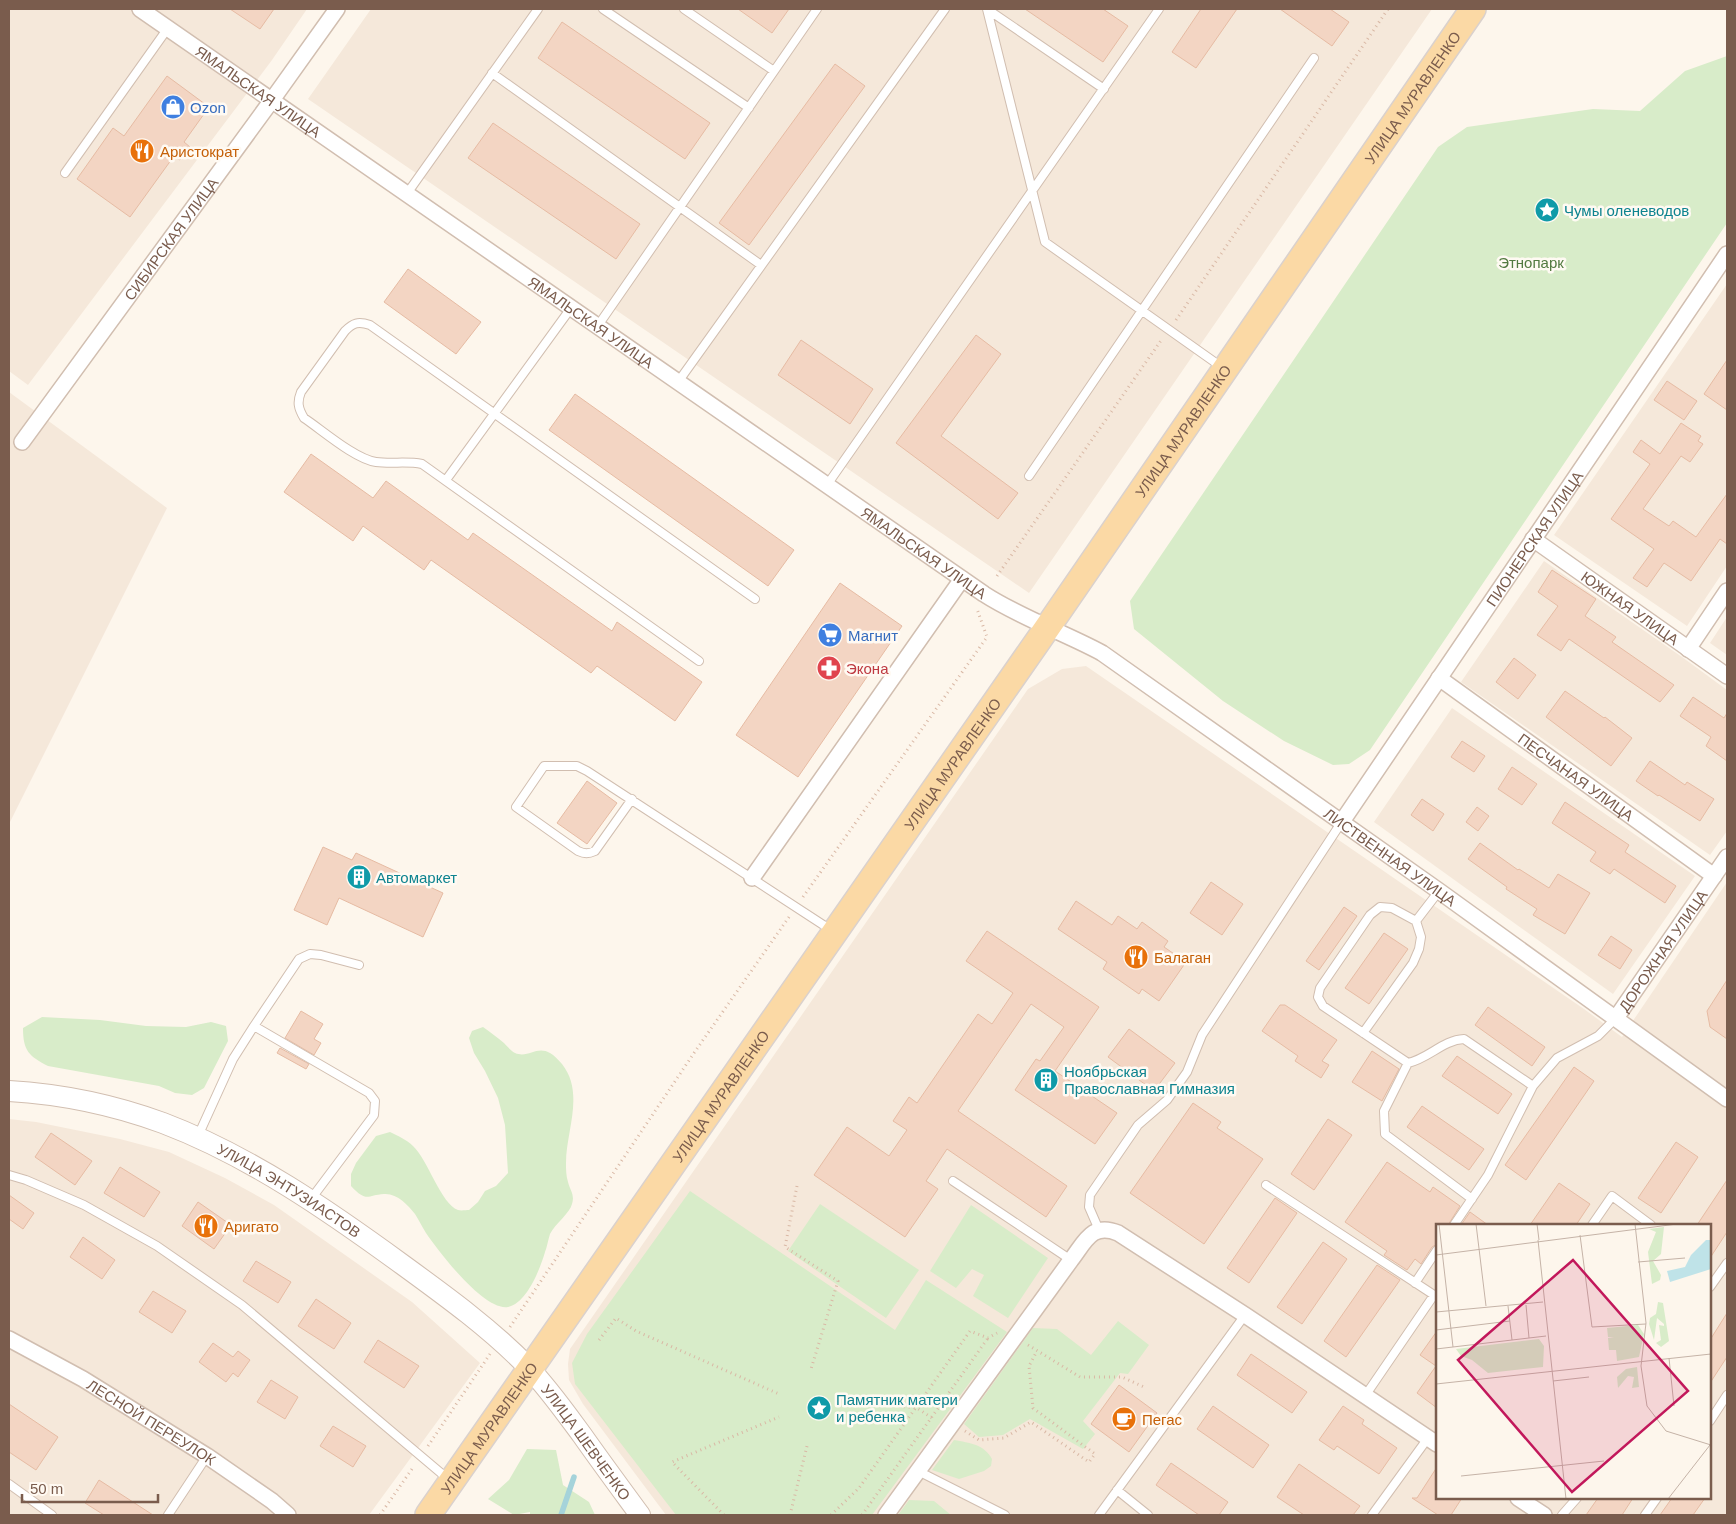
<svg xmlns="http://www.w3.org/2000/svg" width="1736" height="1524" viewBox="0 0 1736 1524" font-family="Arial,sans-serif">
	<rect width="100%" height="100%" fill="#fdf6ec"/>
	<path fill="#f5e8da" fill-rule="evenodd" d="M9,9h298l-35,51 -244,325 -19,-14z
		M371,9h1061l-403,584 -721,-494z
		M1727,284v282l-40,60 -133,-91z
		M9,392l158,116 -158,316z
		M1544,561l138,96 45,33v141l-17,24 -249,-173z
		M1727,617v38l-17,-12z
		M1086,666l498,343 38,28 105,-155v633h-1061l-83,-111 -14,-24 -1,-16 2,-15 458,-660 34,-20zM1437,1225h273v273h-273z
		M1452,708l243,168 -82,118 -239,-172z
		M9,1119l27,3 84,17 49,13 56,26 49,27 138,97 68,61 -111,152h-360z"/>
	<path fill="#d8ecc9" d="M1727,56v167l-357,527 -21,14 -16,1 -49,-24 -61,-40 -89,-72 -4,-28 308,-454 29,-20 126,-18 47,2 45,-40z
		M42,1017l58,3 46,6 40,1 25,-5 15,4 2,15 -24,47 -12,7 -17,-2 -16,-7 -111,-20c-19,-10 -25,-15 -25,-38z
		M483,1027c7,5 14,10 21,16 3,3 7,8 11,10 17,7 25,-16 47,11 23,29 4,67 4,99 0,6 0,13 2,19 2,8 7,13 4,22 -2,9 -17,20 -22,30 -2,6 -3,13 -5,18 -5,17 -18,51 -37,55 -24,4 -69,-55 -82,-74 -4,-6 -7,-13 -11,-19 -7,-9 -18,-21 -31,-20 -17,1 -17,9 -33,-8v-12l5,-11 20,-27 14,-4c8,4 17,8 23,14 15,14 28,58 45,64 3,1 8,0 11,0l9,-8 7,-11 11,-5 12,-13 -3,-48 -7,-27 -13,-27 -11,-18 -5,-15 3,-7z
		M690,1191l205,139 31,-50 81,52 -135,183h-196l-101,-131 -3,-21 15,-29z
		M820,1204l99,66 -33,48 -98,-67z
		M971,1205l77,53 -40,60 -35,-22 11,-21 -12,-6 -16,19 -26,-17z
		M1118,1321l31,24 -21,29 -8,-1 -37,48 12,13 -12,15 -53,-30 -27,16 -24,2 -15,-13 69,-96 24,1 34,26z
		M954,1440c16,3 30,4 38,19l-1,7 -7,5 -25,8 -27,-9z
		M527,1449l29,1 7,35 26,17 6,13h-65v-3l-16,3 -26,-16 21,-19z
		M909,1500l25,1 17,14h-53z"/>
	<g fill="none" stroke-linecap="round" stroke-linejoin="round">
		<path stroke="#a5d3da" stroke-width="5.5" d="M561,1515l13,-38"/>
	</g>
	<path fill="#f3d5c3" stroke="#e6bba3" d="M230,9h44l-14,20z
		M738,9h51l-17,24z
		M1025,9h78l25,17 -25,36z
		M1201,9h36l-41,59 -24,-16z
		M1280,9h50l19,13 -17,24z
		M562,22l148,101 -25,36 -147,-101z
		M835,64l30,22 -116,159 -30,-22z
		M167,76l42,31 -25,35 6,5 -10,13 -6,-4 -44,61 -53,-38 36,-51 11,8z
		M493,123l147,101 -24,35 -148,-101z
		M408,269l73,53 -25,32 -72,-52z
		M976,335l25,19 -60,82 77,57 -20,26 -102,-76z
		M801,340l72,49 -23,35 -72,-49z
		M1727,360v50l-23,-16z
		M1667,381l30,20 -13,19 -30,-20z
		M575,394l219,156 -26,36 -219,-156z
		M1681,423l20,13 -3,5 5,3 -13,18 -9,-6 -38,53 26,17 4,-5 23,16 31,-43v50l-7,-5 -29,42 -27,-18 -17,24 -14,-9 21,-29 -43,-30 39,-55 -17,-12 8,-12 19,14z
		M311,454l62,44 13,-17 82,59 5,-7 139,98 5,-9 85,60 -27,39 -78,-55 -6,7 -160,-113 -7,10 -61,-44 -10,15 -69,-49z
		M1552,570l44,29 -11,17 31,21 -4,5 62,43 -14,17 -91,-63 -8,12 -24,-16 21,-29 -20,-14z
		M840,583l62,43 -104,151 -62,-42z
		M1514,658l22,17 -18,24 -22,-17z
		M1565,691l39,27 1,-1 27,21 -21,28 -65,-49z
		M1693,697l31,21 3,-5v48l-21,-15 5,-9 -31,-21z
		M1462,741l23,15 -11,16 -23,-15z
		M1650,761l35,24 2,-3 27,17 -14,22 -41,-26 -1,1 -22,-15z
		M1512,767l25,17 -15,21 -24,-16z
		M587,781l30,22 -30,41 -30,-21z
		M1422,799l22,15 -11,17 -22,-16z
		M1565,802l64,43 -4,7 51,34 -11,17 -51,-34 -4,5 -20,-13 6,-9 -44,-29z
		M1477,807l12,9 -11,15 -12,-9z
		M1480,843l38,27 1,-1 30,19 9,-14 32,19 -25,41 -32,-19 4,-6 -31,-20 1,-2 -39,-28z
		M323,847l29,13 4,-7 87,40 -20,44 -84,-39 -12,27 -33,-15z
		M1211,882l32,22 -21,31 -32,-22z
		M1076,901l36,24 6,-9 19,13 5,-7 26,19 -4,6 22,15 -27,39 -17,-12 -3,5 -36,-25 4,-7 -49,-33z
		M1344,907l13,9 -38,54 -13,-9z
		M987,931l112,76 -44,64 62,42 -22,31 -80,-54 21,-31 4,2 24,-34 -33,-23 -73,107 109,75 -21,31 -99,-68 -21,32 12,8 -33,48 -91,-62 33,-48 42,29 18,-26 -14,-9 16,-24 8,6 61,-89 14,10 21,-31 -47,-32z
		M1384,933l24,16 -39,55 -24,-16z
		M1611,936l21,14 -12,19 -22,-14z
		M1727,980v59l-17,-12 -3,-16z
		M1280,1005h5l52,35 -15,21 7,4 -8,13 -26,-17 3,-5 -36,-25z
		M1488,1007l57,40 -13,19 -57,-41z
		M301,1011l22,13 -9,15 7,4 -7,12 -29,-17z
		M1129,1029l46,34 -21,28 -46,-34z
		M280,1048l29,16 -3,5 -29,-16z
		M1372,1051l27,18 -17,32 -30,-19z
		M1457,1056l55,38 -14,20 -56,-38z
		M1574,1067l20,14 -68,99 -21,-15z
		M1193,1103l28,19 -4,6 46,31 -59,85 -74,-51z
		M1422,1106l62,43 -15,21 -62,-43z
		M1328,1119l24,16 -38,55 -23,-16z
		M51,1133l41,28 -17,24 -40,-28z
		M1676,1142l22,15 -37,56 -23,-15z
		M1387,1162l43,30 3,-5 27,19 -12,19h-11v19l-5,3 -11,17 -6,-5 -8,11 -23,-15 3,-4 -42,-29z
		M120,1167l40,25 -16,25 -40,-24z
		M1727,1180v52l-17,26v-33h-13z
		M1559,1183l31,21 -14,21h-46z
		M9,1195l25,18 -11,16 -14,-10z
		M1275,1198l22,15 -48,70 -22,-15z
		M198,1202l33,23 -17,24 -32,-23z
		M1470,1212l18,13h-27z
		M83,1237l32,23 -13,19 -32,-22z
		M1323,1242l24,17 -45,65 -25,-17z
		M256,1261l35,21 -13,21 -35,-22z
		M1377,1265l23,15 -54,77 -22,-16z
		M153,1291l33,20 -14,22 -33,-21z
		M316,1299l35,24 -17,26 -36,-23z
		M1727,1313v44l-17,26v-43z
		M1437,1331v77l-20,-15 19,-27 -16,-11z
		M378,1340l41,26 -15,22 -40,-26z
		M213,1343l20,14 5,-6 12,9 -12,17 -5,-4 -7,9 -27,-20z
		M1251,1354l56,38 -15,21 -55,-38z
		M271,1380l27,17 -13,22 -28,-17z
		M1119,1385l38,28 -28,39 -38,-28z
		M9,1404l49,33 -22,33 -27,-18z
		M1213,1406l56,39 -16,23 -56,-39z
		M1343,1406l21,14 -2,4 35,24 -18,26 -42,-28 -3,4 -15,-10z
		M333,1426l33,20 -13,21 -33,-21z
		M1171,1463l57,39 -9,13h-20l-43,-30z
		M1299,1464l61,42 -7,9h-49l-27,-18z
		M1437,1467v31h25l-11,17h-13l-26,-17h5z
		M99,1480l54,35h-49l-19,-12z
		M1598,1498h35l-11,17h-36z
		M1672,1498h33l-12,17h-33z"/>
	<g fill="none" stroke-linecap="round" stroke-linejoin="round">
		<defs>
			<path id="service" d="M603,9l146,99
				M684,9l90,62
				M987,9l58,233 178,126
				M987,9l117,80
				M492,73l269,192
				M65,173l103,-145
				M406,195l132,-186
				M597,327l220,-318
				M678,382l267,-373
				M1029,476l285,-418
				M446,480l125,-172
				M827,485l332,-476
				M699,661l-277,-197c-15,-3 -30,0 -46,-2 -21,-3 -54,-32 -72,-44 -6,-10 -7,-16 -3,-26l44,-61c8,-8 13,-10 25,-6l385,274
				M632,799l-37,52c-7,3 -10,3 -17,0l-62,-44 28,-41h33l10,5 244,159
				M1416,921l-24,-13 -12,-1 -10,8 -50,73 -2,9 5,9 85,57c20,-4 35,-23 56,-24l69,47 24,-28 41,-22 18,-18
				M254,1026l45,-67 11,-5 11,1 38,10
				M1363,1033l50,-70 6,-14 2,-12 -5,-16 23,-30
				M1408,1063l-24,48 1,23 87,65
				M198,1136l35,-77 21,-33 115,67 6,8 -1,14 -63,84
				M9,1175l17,5 58,25 73,41 85,59 206,174
				M953,1181l118,79
				M1266,1185l168,110 -69,101
				M1454,1225l34,-50 45,-89
				M1592,1225l20,-29 39,29
				M1099,1230l-10,-23 1,-12 48,-70 29,-25 20,-28 15,-37 139,-212
				M1415,1283l22,-33
				M1710,1287l17,-24
				M1710,1421l17,-26
				M918,1471l87,44
				M9,1484l43,31
				M1117,1490l31,25
				M168,1515l39,-59
				M1099,1515l146,-200
				M1372,1515l56,-77
				M1562,1515l15,-17
				M1645,1515l12,-17"/>
			<g id="minor">
				<path id="s1" d="M140,9l844,585c37,24 79,38 118,59l337,238 288,208"/>
				<path id="s2" d="M22,442l250,-342 65,-91"/>
				<path id="s3" d="M1533,539l194,137"/>
				<path d="M1688,649l39,-58"/>
				<path id="s4" d="M1439,678l275,198"/>
				<path id="s5" d="M1341,823l386,-569"/>
				<path d="M752,878l210,-299"/>
				<path id="s6" d="M1616,1018l111,-161"/>
				<path id="s7" d="M9,1339l74,40 124,77 65,45 16,14"/>
				<path d="M1518,1498l26,17"/>
				<path d="M886,1515l185,-255c14,-18 21,-38 47,-27l127,82 192,129"/>
			</g>
			<g id="tertiary">
				<path id="s8" d="M9,1091c51,3 105,14 154,32 87,33 166,88 240,142 44,32 88,64 125,102 20,21 37,45 54,68 19,27 39,54 58,80"/>
			</g>
			<g id="primary">
				<path id="s9" d="M428,1515l619,-887 426,-619"/>
			</g>
		</defs>
		<use href="#service" stroke="#d1beb0" stroke-width="10"/>
		<use href="#minor" stroke="#d1beb0" stroke-width="18"/>
		<use href="#tertiary" stroke="#d1beb0" stroke-width="22"/>
		<use href="#primary" stroke="#dad1cd" stroke-width="28"/>
		<path stroke="#d9b8a5" stroke-width="3" stroke-dasharray="1 4" stroke-linecap="butt" d="M1176,320l212,-311
			M997,576l165,-237
			M803,897l184,-260 -10,-28
			M797,1186l-12,61 53,34 -27,88
			M510,1327l184,-274 95,-136
			M599,1340l17,-22 20,13 143,63
			M1028,1345l52,32h42l22,10
			M854,1402l63,6 15,10
			M965,1431l14,9 25,-2 27,-16 58,40 6,-8 -62,-46 -4,-42 8,-15
			M428,1446l62,-92
			M380,1515l34,-49
			M724,1515l-52,-53 107,-45
			M790,1515l17,-69
			M831,1515l28,-27 111,-157 18,7 9,-5
			M862,1515l126,-177"/>
		<use href="#service" stroke="#fff" stroke-width="8"/>
		<use href="#minor" stroke="#fff" stroke-width="15"/>
		<use href="#tertiary" stroke="#fff" stroke-width="20"/>
		<use href="#primary" stroke="#fbd9a5" stroke-width="25"/>
	</g>
	<defs>
		<symbol id="shop-disc" viewBox="-11 -11 22 22"><circle r="9.5" fill="#3f7fe0" stroke="#fffaf3"/><path d="M-5-2.5h2.3a2.7 3.5 0 0 1 5.4 0H5L5.5 6h-11ZM-1.5-2.5h3a1.5 2.3 0 0 0-3 0Z" fill="#fff"/></symbol>
		<symbol id="restaurant-disc" viewBox="-11 -11 22 22"><circle r="9.5" fill="#e8710a" stroke="#fffaf3"/><path d="M-5-6h1v4h1v-4h1v4h1v-4h1v5L-1.5 .5V6h-2V.5L-5-1ZM5-6V6H3V1.5H1.5Q1.5-4 5-6Z" fill="#fff"/></symbol>
		<symbol id="sight-disc" viewBox="-11 -11 22 22"><circle r="9.5" fill="#0f9aa8" stroke="#fffaf3"/><path d="M0-6L1.8-2.2L6-1.7L2.9 1.2L3.7 5.4L0 3.3L-3.7 5.4L-2.9 1.2L-6-1.7L-1.8-2.2Z" fill="#fff"/></symbol>
		<symbol id="supermarket-disc" viewBox="-11 -11 22 22"><circle r="9.5" fill="#3f7fe0" stroke="#fffaf3"/><path d="M-6-5.5h2.5l.6 2H6L4.5 2H-2.5L-4.4-4H-6ZM-1.5 3.2a1.3 1.3 0 1 0 .1 0ZM3 3.2a1.3 1.3 0 1 0 .1 0Z" fill="#fff"/></symbol>
		<symbol id="pharmacy-disc" viewBox="-11 -11 22 22"><circle r="9.5" fill="#e0444e" stroke="#fffaf3"/><path d="M-2-6h4v4h4v4h-4v4h-4v-4h-4v-4h4Z" fill="#fff"/></symbol>
		<symbol id="building-disc" viewBox="-11 -11 22 22"><circle r="9.5" fill="#0f9aa8" stroke="#fffaf3"/><path d="M-4-6H4V6H1V3H-1V6H-4ZM-2.5-4.3h1.7v1.8h-1.7ZM.8-4.3h1.7v1.8H.8ZM-2.5-1h1.7V.8h-1.7ZM.8-1h1.7V.8H.8Z" fill="#fff"/></symbol>
		<symbol id="cafe-disc" viewBox="-11 -11 22 22"><circle r="9.5" fill="#e8710a" stroke="#fffaf3"/><path d="M-5.5-4.5H6V0H3Q3 3.5 0 3.5H-2.5Q-5.5 3.5-5.5 0ZM3-3.2v2h1.7v-2ZM-6 4.5H4V6H-6Z" fill="#fff"/></symbol>
	</defs>
	<g fill-rule="evenodd">
		<use href="#shop-disc" x="159" y="93" width="28" height="28"/>
		<use href="#restaurant-disc" x="128" y="137" width="28" height="28"/>
		<use href="#sight-disc" x="1533" y="196" width="28" height="28"/>
		<use href="#supermarket-disc" x="816" y="621" width="28" height="28"/>
		<use href="#pharmacy-disc" x="815" y="654" width="28" height="28"/>
		<use href="#building-disc" x="345" y="863" width="28" height="28"/>
		<use href="#restaurant-disc" x="1122" y="943" width="28" height="28"/>
		<use href="#building-disc" x="1032" y="1066" width="28" height="28"/>
		<use href="#restaurant-disc" x="192" y="1212" width="28" height="28"/>
		<use href="#sight-disc" x="805" y="1394" width="28" height="28"/>
		<use href="#cafe-disc" x="1110" y="1405" width="28" height="28"/>
	</g>
	<g text-anchor="middle" dominant-baseline="central" stroke-width="5" stroke-linejoin="round" paint-order="stroke">
		<g font-size="15" fill="#7a5c4d" stroke="#fffaf3">
			<text stroke="none"><textPath href="#s1" startOffset="144">ЯМАЛЬСКАЯ УЛИЦА</textPath></text>
			<text stroke="none"><textPath href="#s9" startOffset="1726">УЛИЦА МУРАВЛЕНКО</textPath></text>
			<text stroke="none"><textPath href="#s2" startOffset="252">СИБИРСКАЯ УЛИЦА</textPath></text>
			<text stroke="none"><textPath href="#s1" startOffset="549">ЯМАЛЬСКАЯ УЛИЦА</textPath></text>
			<text stroke="none"><textPath href="#s9" startOffset="1321">УЛИЦА МУРАВЛЕНКО</textPath></text>
			<text stroke="none"><textPath href="#s5" startOffset="344">ПИОНЕРСКАЯ УЛИЦА</textPath></text>
			<text stroke="none"><textPath href="#s1" startOffset="954">ЯМАЛЬСКАЯ УЛИЦА</textPath></text>
			<text stroke="none"><textPath href="#s3" startOffset="119">ЮЖНАЯ УЛИЦА</textPath></text>
			<text stroke="none"><textPath href="#s9" startOffset="916">УЛИЦА МУРАВЛЕНКО</textPath></text>
			<text stroke="none"><textPath href="#s4" startOffset="169">ПЕСЧАНАЯ УЛИЦА</textPath></text>
			<text stroke="none"><textPath href="#s1" startOffset="1512">ЛИСТВЕННАЯ УЛИЦА</textPath></text>
			<text stroke="none"><textPath href="#s6" startOffset="82">ДОРОЖНАЯ УЛИЦА</textPath></text>
			<text stroke="none"><textPath href="#s9" startOffset="511">УЛИЦА МУРАВЛЕНКО</textPath></text>
			<text stroke="none"><textPath href="#s8" startOffset="301">УЛИЦА ЭНТУЗИАСТОВ</textPath></text>
			<text stroke="none"><textPath href="#s7" startOffset="165">ЛЕСНОЙ ПЕРЕУЛОК</textPath></text>
			<text stroke="none"><textPath href="#s9" startOffset="106">УЛИЦА МУРАВЛЕНКО</textPath></text>
			<text stroke="none"><textPath href="#s8" startOffset="694">УЛИЦА ШЕВЧЕНКО</textPath></text>
		</g>
		<g font-size="15" fill="#366cbe" stroke="#fffaf3" text-anchor="start">
			<text x="190" y="107">Ozon</text>
			<text x="848" y="635">Магнит</text>
		</g>
		<g font-size="15" fill="#c56008" stroke="#fffaf3" text-anchor="start">
			<text x="160" y="151">Аристократ</text>
			<text x="1154" y="957">Балаган</text>
			<text x="224" y="1226">Аригато</text>
			<text x="1142" y="1419">Пегас</text>
		</g>
		<g font-size="15" fill="#0d838f" stroke="#fffaf3" text-anchor="start">
			<text x="1564" y="210">Чумы оленеводов</text>
			<text x="376" y="877">Автомаркет</text>
			<text x="1064" y="1071">Ноябрьская<tspan x="1064" dy="17">Православная Гимназия</tspan></text>
			<text x="836" y="1399">Памятник матери<tspan x="836" dy="17">и ребенка</tspan></text>
		</g>
		<g font-size="15" fill="#537a41" stroke="#fffaf3">
			<text x="1531" y="262">Этнопарк</text>
		</g>
		<g font-size="15" fill="#be3a42" stroke="#fffaf3" text-anchor="start">
			<text x="846" y="668">Экона</text>
		</g>
	</g>
	<g transform="translate(1436 1224)">
		<rect width="275" height="275" fill="#fdf6ec"/>
		<path d="M228,3l-3,27 -8,7 8,14 -1,5 -8,4 -4,-32 8,-20 -7,-3zM222,78l5,1 6,38 -8,6 -5,-4 5,-3 -2,-15 5,1v-2l-7,-6 -3,22 -5,-16 1,-6 6,-4zM202,101l6,9 -5,23 -22,4 -1,-11h-7l-1,-12 6,-1h-6l-1,-9zM103,115l5,7 -1,21 -55,6 -16,-13 -11,-4 -5,-7zM201,143l2,20 -7,1 2,-11 -6,-1 -10,12 -1,-11 9,-8z" fill="#d8ecc9"/>
		<path d="M270,16h5v29l-41,13 -3,-11 18,-4 6,-12z" fill="#bfe3e8"/>
		<path fill="none" stroke="#c5b3a7" stroke-width="1" d="M3,0l14,123M40,0l10,82M101,0l2,16M199,0l11,99 -5,43 6,40 19,25 45,14M144,11l12,92 54,-3M102,16l28,259M0,31l241,-31M202,38l47,-4M90,81l3,33M72,82l4,34M0,88l107,-10M0,106l74,-9M0,125l110,-13M233,134l5,48M275,144v17M117,157l36,-4M0,160l275,-30M25,252l143,-15M232,275l42,-54"/>
		<path fill="#c2185b" fill-opacity="0.15" stroke="#c2185b" stroke-width="2.5" d="M137,36l115,131 -116,101 -114,-132z"/>
		<rect width="275" height="275" fill="none" stroke="#7a5c4d" stroke-width="2.5"/>
	</g>
	<rect width="1736" height="1524" fill="none" stroke="#7a5c4d" stroke-width="20"/>
	<path d="M22 1494v8h136v-8" fill="none" stroke="#7a5c4d" stroke-width="2.5"/>
	<text x="30" y="1494" font-size="15" fill="#7a5c4d" stroke="#fffaf3" stroke-width="4" paint-order="stroke">50 m</text>
</svg>
